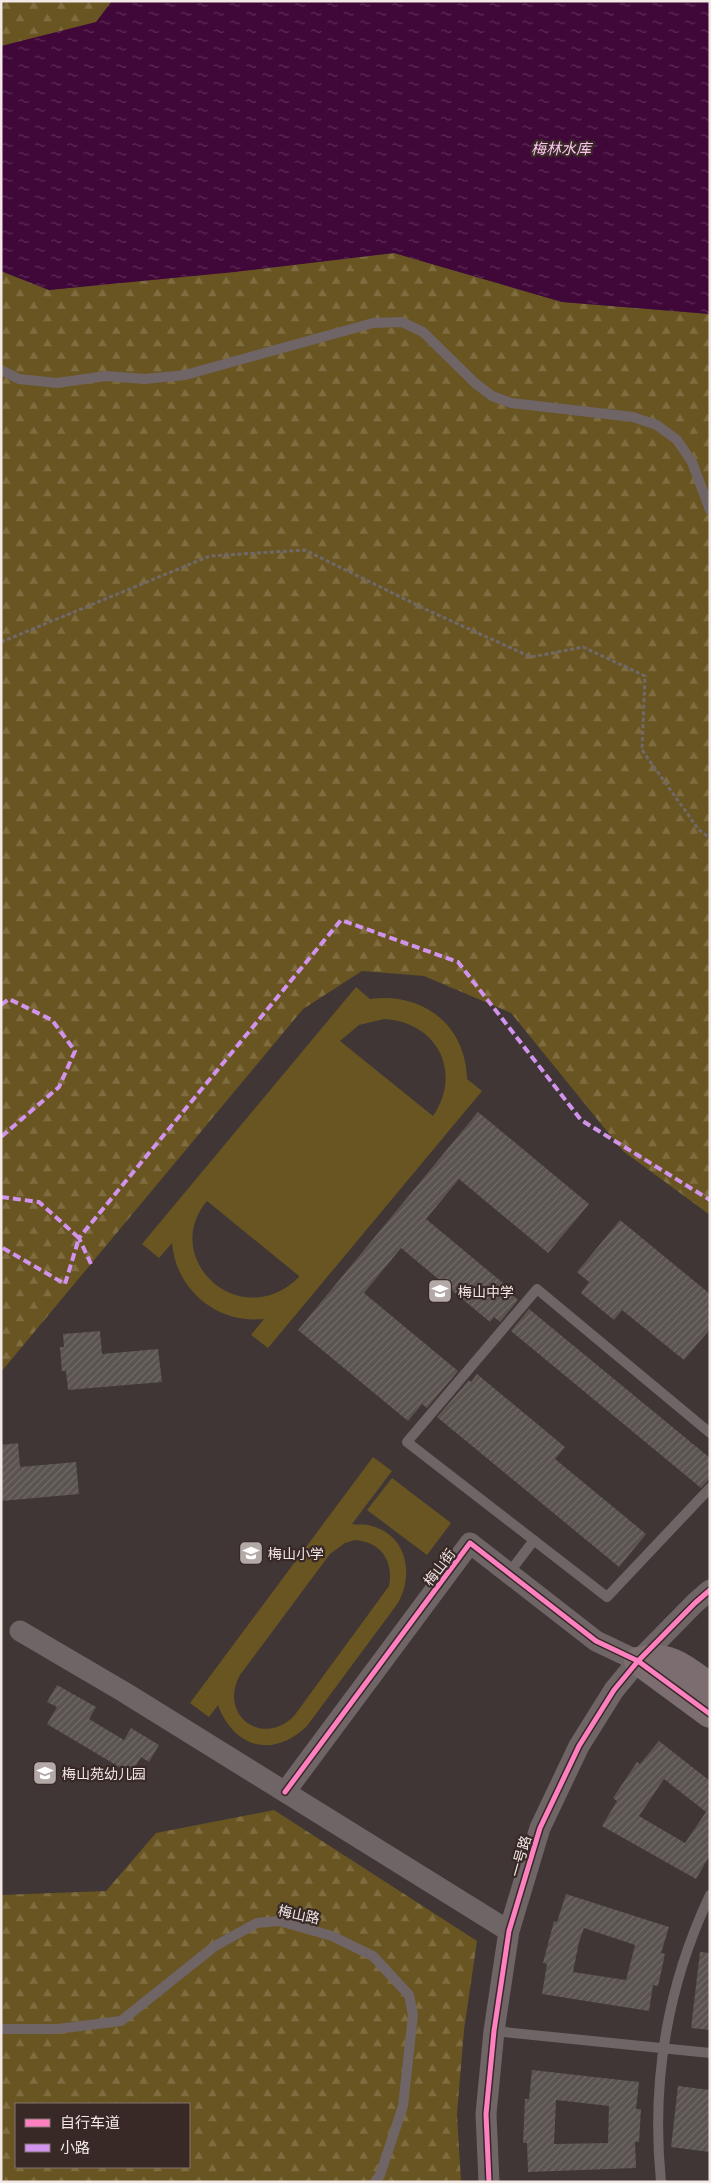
<svg xmlns="http://www.w3.org/2000/svg" width="711" height="2183" viewBox="0 0 711 2183" font-family="Inter,'Noto Sans SC',sans-serif">
	<defs>
		<pattern id="forest-firs" width="22" height="20" patternUnits="userSpaceOnUse" patternTransform="scale(1.25)"><rect width="22" height="20" fill="#695521"/><path d="M5 1l3.5 6h-7zM16 11l3.5 6h-7z" fill="#7f6d41"/></pattern>
		<pattern id="water-ripples" width="26" height="14" patternUnits="userSpaceOnUse" patternTransform="scale(1.25)"><rect width="26" height="14" fill="#400839"/><path d="M2 4q2-2 4 0t4 0M15 11q2-2 4 0t4 0" fill="none" stroke="#5c2c56"/></pattern>
		<pattern id="building-hatch" width="6" height="6" patternUnits="userSpaceOnUse" patternTransform="scale(1.25)"><rect width="6" height="6" fill="#5a5350"/><path d="M-1 1l2-2M0 6l6-6M5 7l2-2" fill="none" stroke="#726c69"/></pattern>
	</defs>
	<rect width="100%" height="100%" fill="#3f3635"/>
	<path fill="#695521" fill-rule="evenodd" d="M356,987l14,12c53,-7 96,26 97,80l15,12 -214,257 -17,-13 13,-16c-47,5 -88,-29 -92,-76l-13,15 -17,-14zM384,1019c53,3 79,53 49,97l-93,-75 19,-16zM207,1201l92,75v1c-59,58 -140,-19 -92,-76z
		M373,1457l19,14 -40,53c5,1 11,0 16,1 38,8 47,47 30,78l-91,123c-34,33 -73,22 -89,-21l-9,12 -19,-14zM355,1540c26,2 39,21 34,46l-95,130c-32,32 -76,-1 -54,-41l90,-121 15,-11z
		M392,1478l59,45 -24,32 -60,-45z"/>
	<path fill="url(#forest-firs)" fill-rule="evenodd" d="M1,1h111l-15,21 -96,27z
		M394,253l168,49 148,12v901l-87,-64 -112,-138 -87,-37 -62,-5 -59,38 -302,363v-1101l48,19z
		M274,1810l203,131 -13,89 -7,84 4,68h-460v-287l105,-4 50,-58zM16,2104h173v63h-173z"/>
	<path fill="url(#water-ripples)" d="M112,1h598v313l-148,-12 -168,-49 -159,19 -186,18 -48,-19v-225l95,-24z"/>
	<path fill="url(#building-hatch)" fill-rule="evenodd" d="M478,1112l111,92 -41,49 -89,-74 -33,40 89,74 -2,2 5,5 -18,22 -6,-5 -4,5 -89,-74 -37,45 94,78 -31,37 -5,-4 -14,17 -110,-91z
		M620,1220l90,74v35l-26,31 -62,-50 -8,10 -33,-27 8,-11 -12,-10z
		M529,1309l181,149v20l-9,10 -190,-157z
		M100,1331l2,23 56,-5 4,33 -94,8 -2,-19h-4l-2,-24h4l-1,-13z
		M477,1374l88,73 -10,12 91,75 -27,33 -182,-150 32,-37 2,2z
		M18,1443l2,24 56,-5 3,32 -78,7v-56z
		M57,1685l39,22 -7,12 35,21 7,-12 28,17 -10,17 -8,-5 -10,17 -84,-50 10,-17 -10,-5z
		M659,1741l51,40v74l-14,24 -94,-53 15,-25 -4,-3 24,-36 3,2zM664,1779l42,33 -21,31 -46,-27z
		M566,1894l103,33 -8,26 4,1 -7,32 -5,-1 -4,26 -107,-17 5,-30 -4,-1 11,-42 3,1zM584,1928l51,17 -9,35 -53,-8 6,-30z
		M700,1952l10,1v77l-19,-2z
		M532,2070l107,12 -3,27h5l-2,33h-4l1,26 -108,4 -1,-29h-4l2,-44h4zM556,2100l53,6 -1,37 -54,1z
		M678,2086l32,4v62l-39,-5z"/>
	<g fill="none" stroke-linecap="round" stroke-linejoin="round">
		<path stroke="#71686a" stroke-width="3" stroke-dasharray="4 2.5" stroke-linecap="butt" d="M1,642l209,-86 95,-6 120,59 106,48 52,-10 62,29 -3,74 57,80 11,8"/>
		<path stroke="#6f6466" stroke-width="10" d="M1,370l18,9 38,4 49,-7 39,3 40,-4 188,-52 29,-1 21,10 52,51 17,13 19,7 122,14 24,8 20,15 15,22 18,48
			M710,1433l-173,-144 -130,153 200,155 103,-109
			M509,1573l25,-33
			M1,2029h56l64,-8 94,-75 42,-23 22,-2 53,15 41,20 36,39 4,20 -10,91 -23,69 -5,7
			M494,2031l216,22
			M661,2182c-10,-100 6,-196 49,-287"/>
		<path stroke="#6f6466" stroke-width="21" d="M20,1631l104,61 385,239
			M285,1792l185,-249 126,98 42,20
			M489,2182l-3,-68 8,-83 15,-100 31,-103 39,-82 35,-56 24,-29 57,-58 15,-13"/>
		<path stroke="#7c6d70" stroke-width="28" d="M638,1661l72,53
			M638,1661c30,-9 49,9 72,26"/>
		<path stroke="#d193ec" stroke-width="4" stroke-dasharray="8 4" stroke-linecap="butt" d="M1,1005l8,-6 43,21 23,31 -16,36 -58,50
			M1,1197l38,5 40,36 -14,46 -64,-37
			M91,1264l-12,-26 262,-318 117,42 123,158 129,80"/>
		<defs>
			<path id="cycleway" d="M285,1792l185,-249 126,98 42,20 72,53
				M489,2182l-3,-68 8,-83 15,-100 31,-103 39,-82 35,-56 24,-29 57,-58 15,-13"/>
		</defs>
		<use href="#cycleway" stroke="#382927" stroke-width="8"/>
		<use href="#cycleway" stroke="#ff80c0" stroke-width="5"/>
	</g>
	<defs>
		<symbol id="school-square" viewBox="-11 -11 22 22"><rect x="-9" y="-9" width="18" height="18" rx="4" fill="#b3aaa8" stroke="#382927"/><path d="M0-5L7-2L0 1L-7-2ZM-4 1L0 2.5L4 1V4Q0 6-4 4Z" fill="#fff"/></symbol>
	</defs>
	<g fill-rule="evenodd">
		<use href="#school-square" x="426" y="1277" width="28" height="28"/>
		<use href="#school-square" x="237" y="1539" width="28" height="28"/>
		<use href="#school-square" x="31" y="1759" width="28" height="28"/>
	</g>
	<g text-anchor="middle" dominant-baseline="central" stroke-width="4.5" stroke-linejoin="round" paint-order="stroke">
		<g font-size="14" fill="#f2e8e6" stroke="#382927" text-anchor="start">
			<text x="458" y="1291">梅山中学</text>
			<text x="268" y="1553">梅山小学</text>
			<text x="62" y="1773">梅山苑幼儿园</text>
		</g>
		<g font-size="14" fill="#f2e8e6" stroke="#382927">
			<text transform="translate(439 1567) rotate(-53)">梅山街</text>
			<text transform="translate(520 1856) rotate(-74)">一号路</text>
			<text transform="translate(299 1914) rotate(12)">梅山路</text>
		</g>
		<g font-size="15" font-style="italic" fill="#fbc5ef" stroke="#382927">
			<text x="561" y="148">梅林水库</text>
		</g>
	</g>
	<rect width="711" height="2183" fill="none" stroke="#f2e8e6" stroke-width="5"/>
	<rect x="15" y="2103" width="175" height="65" fill="#382927" stroke="#827573"/>
	<rect x="25" y="2119" width="25" height="8" fill="#ff80c0" stroke="#827573"/>
	<text x="60" y="2128" font-size="15" fill="#f2e8e6">自行车道</text>
	<rect x="25" y="2144" width="25" height="8" fill="#d193ec" stroke="#827573"/>
	<text x="60" y="2153" font-size="15" fill="#f2e8e6">小路</text>
</svg>
